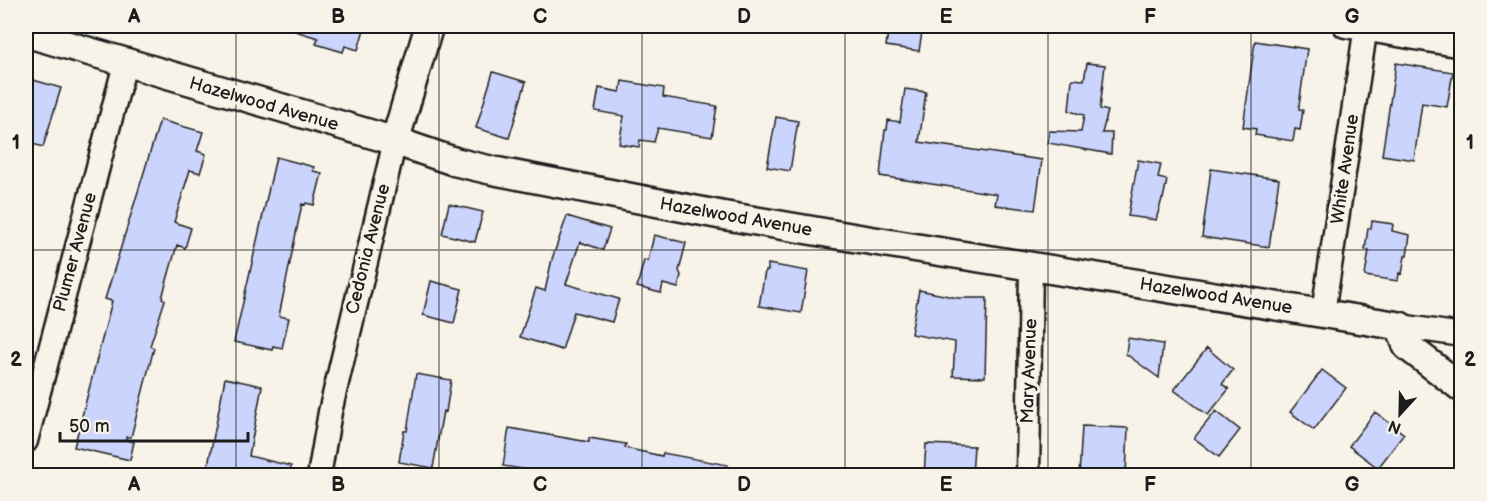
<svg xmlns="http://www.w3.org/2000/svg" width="1487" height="501" viewBox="0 0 1487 501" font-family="'Balsamiq Sans',sans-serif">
	<rect width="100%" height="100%" fill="#f7f3e8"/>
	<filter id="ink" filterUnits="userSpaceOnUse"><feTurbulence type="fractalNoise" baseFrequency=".0167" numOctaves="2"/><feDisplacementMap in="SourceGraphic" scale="12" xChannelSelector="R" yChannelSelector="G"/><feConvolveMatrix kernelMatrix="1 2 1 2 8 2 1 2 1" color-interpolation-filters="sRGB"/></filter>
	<g filter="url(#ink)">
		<path fill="#cbd4fc" stroke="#1c1c1c" stroke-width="1.5" d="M295,26h70l-7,24 -13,-4 -2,6 -27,-8 2,-6 -23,-7z
			M889,26h34l-4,25 -33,-5z
			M1255,41l52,8 -8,57v3l4,1 -3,20 -5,-1 -2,12 -38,-6 1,-6 -13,-2z
			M1087,63l18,2 -5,44 8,2 -6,22h10l-1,21 -63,-11 1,-12 32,1 3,-17 -15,-4 3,-32 12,1z
			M1396,63l57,9 -6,35 -25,-4 -8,57 -32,-5z
			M493,72l33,10 -17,56 -33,-10z
			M30,79l31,9 -18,59 -17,-5v-48z
			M622,81l42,7 -1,9 54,9 -5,31 -54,-9 -4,14 -14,-2 -1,7 -20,-3 5,-28 -29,-5 4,-23 21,4z
			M905,89l21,3 -7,50 123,18 -7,50 -40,-5 2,-11 -117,-18 5,-46h2l1,-10 12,2z
			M776,117l22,4 -8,50 -23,-4z
			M160,120l43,12 -6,19 9,3 -6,19 -10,-3 -16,52 17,6 -6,20 -8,-3 -15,53 3,2 -15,46 4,2 -23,89h-5v3l8,2 -4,18 -56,-13 38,-146 -7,-2z
			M276,157l38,10 -1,4 9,2 -8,32 -8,-2 -1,2 -3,-1 -23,112 10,2 -7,30 -9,-2 -1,4 -38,-8z
			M1138,160l23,4 -3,14 9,2 -4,19h-1l-6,21 -28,-4z
			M1211,169l68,10 -10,68 -67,-10z
			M449,204l34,8 -8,30 -33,-8z
			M567,216l43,13 -7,21 -23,-8 -14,42 53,15 -7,23 -38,-10 -12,38 -42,-13 16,-49 9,3 7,-32z
			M1372,221l21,3 -1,7 18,4 -3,21h-2l-3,18 -3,-1 -1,8 -33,-5 4,-26h-4l3,-22h3z
			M654,235l32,8 -7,28 2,4 -3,13 -15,-4 -2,9 -24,-6 7,-27 4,1z
			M768,264l40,7 -7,42 -42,-7 6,-35h3z
			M431,281l31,8 -8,34 -31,-8z
			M919,290l39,8h29l-2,79 -32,-1 2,-34 -44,-8z
			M1128,338l35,6 -4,34 -33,-24z
			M1207,348l26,22 -11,14 7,5 -21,26 -34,-25z
			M1322,370l24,18 -32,42 -24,-18z
			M416,374l35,6 -5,32 -3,-1 -10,57 -34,-6 5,-31h3z
			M225,378l37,8 -13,70 42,10 -1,10h-84z
			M1216,411l24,19 -21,27 -25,-19z
			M1375,412l29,22 -26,34 -29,-22z
			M1082,426l46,2 -2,48h-47z
			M509,428l80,14v-4l37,6 -1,4 37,8 1,-3 65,12 -1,11h-161l-63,-10z
			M926,444l48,2 -2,30h-48z"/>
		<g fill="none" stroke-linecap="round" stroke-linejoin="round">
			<defs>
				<path id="minor" d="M1345,26l117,20
					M1323,313l43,-287
					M1400,326l62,9
					M26,441l99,-377
					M319,476l11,-64 65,-271
					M1028,476l3,-210"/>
				<path id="tertiary" d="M26,33l369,108 61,21 34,8 231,45 135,23 544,88 7,20 55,42
					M395,141l34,-115"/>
			</defs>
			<use href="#minor" stroke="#1c1c1c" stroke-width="27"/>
			<use href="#tertiary" stroke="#1c1c1c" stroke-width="32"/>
			<use href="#minor" stroke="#f7f3e8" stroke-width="22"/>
			<use href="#tertiary" stroke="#f7f3e8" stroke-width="27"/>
		</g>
	</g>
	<path fill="none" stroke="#1c1c1c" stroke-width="1.5" stroke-opacity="0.55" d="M236,26v450M439,26v450M642,26v450M845,26v450M1048,26v450M1251,26v450M26,250h1436"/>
	<g text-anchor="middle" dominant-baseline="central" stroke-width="6" stroke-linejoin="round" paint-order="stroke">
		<g font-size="18" fill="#1c1c1c" stroke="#f7f3e8">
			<text transform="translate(264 104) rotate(16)">Hazelwood Avenue</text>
			<text transform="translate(1345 169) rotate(-82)">White Avenue</text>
			<text transform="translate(736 217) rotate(10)">Hazelwood Avenue</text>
			<text transform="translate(368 249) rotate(-76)">Cedonia Avenue</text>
			<text transform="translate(75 252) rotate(-75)">Plumer Avenue</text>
			<text transform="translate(1216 296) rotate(9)">Hazelwood Avenue</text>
			<text transform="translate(1029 371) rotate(-88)">Mary Avenue</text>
		</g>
	</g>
	<rect width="1487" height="501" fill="none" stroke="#f7f3e8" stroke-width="66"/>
	<g transform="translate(1400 414) rotate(202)" stroke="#f7f3e8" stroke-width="4.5" paint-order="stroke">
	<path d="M0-4.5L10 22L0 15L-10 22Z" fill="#1c1c1c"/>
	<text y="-9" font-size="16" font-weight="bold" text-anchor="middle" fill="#1c1c1c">N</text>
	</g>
	<path d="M60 432v9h188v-9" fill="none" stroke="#1c1c1c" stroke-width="3"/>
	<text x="69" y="432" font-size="18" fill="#1c1c1c" stroke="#f7f3e8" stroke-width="4.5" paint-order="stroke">50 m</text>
	<rect x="33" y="33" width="1421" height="435" fill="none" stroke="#1c1c1c" stroke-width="2"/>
	<g font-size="20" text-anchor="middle" font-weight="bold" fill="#1c1c1c">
		<text x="134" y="23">A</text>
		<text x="338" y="23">B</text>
		<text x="540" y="23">C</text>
		<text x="744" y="23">D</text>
		<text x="946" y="23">E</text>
		<text x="1150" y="23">F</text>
		<text x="1352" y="23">G</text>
		<text x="16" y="149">1</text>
		<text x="1470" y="149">1</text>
		<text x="16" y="366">2</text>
		<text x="1470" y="366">2</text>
		<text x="134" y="491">A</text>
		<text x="338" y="491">B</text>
		<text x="540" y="491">C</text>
		<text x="744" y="491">D</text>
		<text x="946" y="491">E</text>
		<text x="1150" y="491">F</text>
		<text x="1352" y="491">G</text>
	</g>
</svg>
